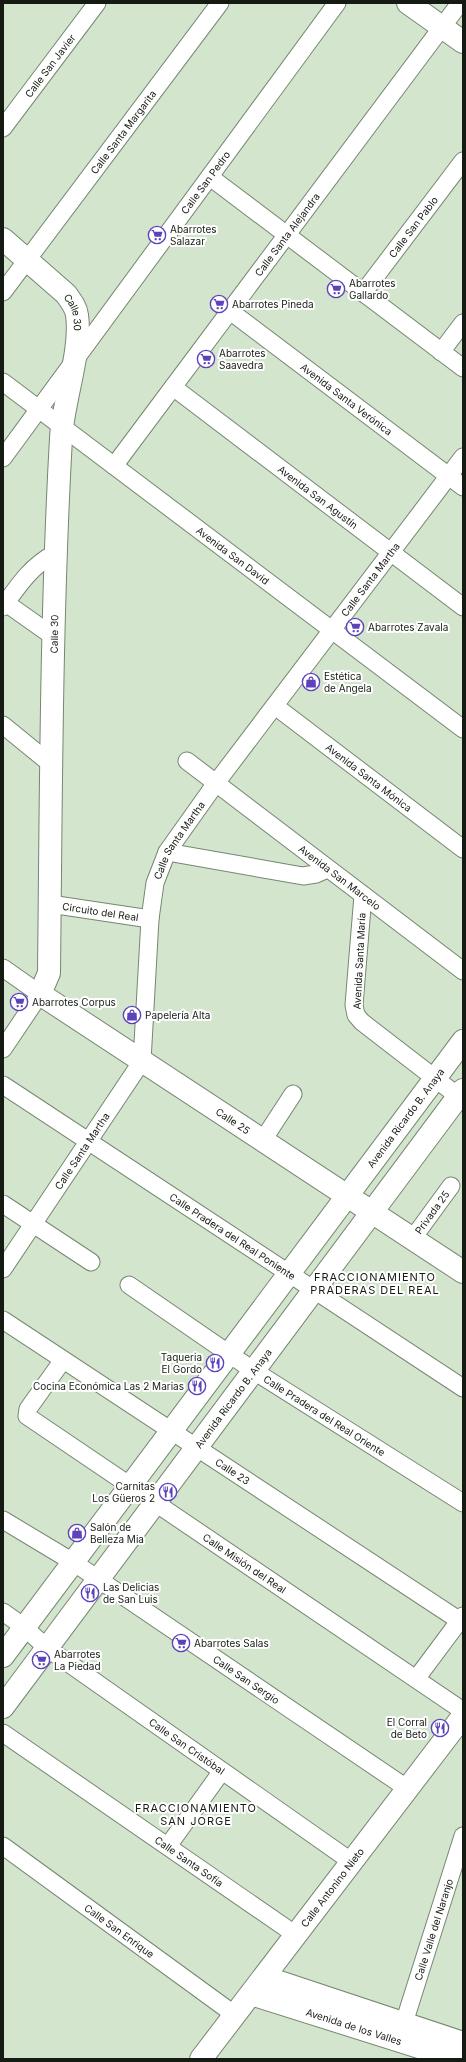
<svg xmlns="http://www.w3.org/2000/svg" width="466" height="2062" viewBox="0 0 466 2062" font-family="Inter,sans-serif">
	<rect width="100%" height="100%" fill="#d4e5ce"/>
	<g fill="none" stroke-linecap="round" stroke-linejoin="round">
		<defs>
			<g id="street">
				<path id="s1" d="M3,128l94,-125"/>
				<path d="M210,177l253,191"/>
				<path id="s2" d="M3,292l217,-289"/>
				<path id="s3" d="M363,293l100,-132"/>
				<path id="s4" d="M230,311l233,176"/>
				<path d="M441,352l22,-29"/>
				<path id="s5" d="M3,382l460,347"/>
				<path id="s6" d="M173,387l290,220"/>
				<path id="s7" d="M3,458l334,-455"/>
				<path id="s8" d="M114,466l346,-463"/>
				<path d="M6,603l48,34"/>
				<path d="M3,607c15,-21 28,-41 51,-53"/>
				<path id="s9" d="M275,706l188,143"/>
				<path d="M3,725l49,40"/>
				<path id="s10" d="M187,761l276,210"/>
				<path d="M167,852l136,24 13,-2 11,-5"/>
				<path d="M363,895l-9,110 2,10 6,7 101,78"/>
				<path id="s11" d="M50,904l100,15"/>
				<path d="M3,968l37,26 -37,55"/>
				<path id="s12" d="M3,1085l460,303"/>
				<path d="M263,1140l30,-46"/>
				<path d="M3,1204l88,58"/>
				<path id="s13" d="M413,1238l38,-52"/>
				<path id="s14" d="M3,1269l139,-208 8,-142 5,-36 12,-31 49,-69 247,-326"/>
				<path id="s15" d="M129,1285l125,86 209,132"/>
				<path id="s16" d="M3,1320l460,303"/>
				<path id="s17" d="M63,1360l-35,49 -1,7 436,295"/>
				<path id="s18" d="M3,1520l70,42 335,227"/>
				<path id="s19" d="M3,1612l21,15 23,21 305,214"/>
				<path d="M416,1679l47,-63"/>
				<path id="s20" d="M3,1733l293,202"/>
				<path id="s21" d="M3,1846l232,169"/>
				<path d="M168,1846l54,-75"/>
				<path id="s22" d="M404,2023l59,-187"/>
			</g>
			<g id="secondary">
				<path d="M408,3l55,39"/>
				<path id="s23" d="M3,239l63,55c5,7 10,13 11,21 5,36 -14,86 -16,123 -10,178 -10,357 -12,535l-9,21 423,278"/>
				<path id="s24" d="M3,1656l460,-615"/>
				<path id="s25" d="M3,1707l460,-617"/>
				<path d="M264,1977l199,66"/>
				<path id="s26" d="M251,1994l206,65"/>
				<path id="s27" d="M201,2059l262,-343"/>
			</g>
		</defs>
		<use href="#street" stroke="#768671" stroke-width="19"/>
		<use href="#secondary" stroke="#768671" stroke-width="24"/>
		<use href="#street" stroke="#fff" stroke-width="17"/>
		<use href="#secondary" stroke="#fff" stroke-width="22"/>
	</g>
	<defs>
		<symbol id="supermarket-ring" viewBox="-11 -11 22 22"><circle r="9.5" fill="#fff" stroke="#5c43bb" stroke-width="1.5"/><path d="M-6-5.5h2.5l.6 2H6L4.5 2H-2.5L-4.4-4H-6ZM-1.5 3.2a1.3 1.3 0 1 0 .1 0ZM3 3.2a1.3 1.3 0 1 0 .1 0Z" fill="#5c43bb"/></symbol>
		<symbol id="shop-ring" viewBox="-11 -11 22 22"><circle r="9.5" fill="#fff" stroke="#5c43bb" stroke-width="1.5"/><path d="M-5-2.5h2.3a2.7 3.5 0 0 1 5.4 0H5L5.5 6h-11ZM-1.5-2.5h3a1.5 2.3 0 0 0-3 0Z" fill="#5c43bb"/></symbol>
		<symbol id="restaurant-ring" viewBox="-11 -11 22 22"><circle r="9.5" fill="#fff" stroke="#5c43bb" stroke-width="1.5"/><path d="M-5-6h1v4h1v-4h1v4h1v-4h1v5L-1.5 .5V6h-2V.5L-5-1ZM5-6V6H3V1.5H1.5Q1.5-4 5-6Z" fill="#5c43bb"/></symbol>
	</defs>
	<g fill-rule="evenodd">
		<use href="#supermarket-ring" x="147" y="225" width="20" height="20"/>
		<use href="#supermarket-ring" x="326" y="279" width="20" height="20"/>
		<use href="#supermarket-ring" x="209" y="294" width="20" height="20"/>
		<use href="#supermarket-ring" x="196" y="349" width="20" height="20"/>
		<use href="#supermarket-ring" x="345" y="617" width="20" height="20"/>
		<use href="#shop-ring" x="301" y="672" width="20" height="20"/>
		<use href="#supermarket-ring" x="9" y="992" width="20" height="20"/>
		<use href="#shop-ring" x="122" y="1005" width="20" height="20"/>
		<use href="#restaurant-ring" x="205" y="1353" width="20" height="20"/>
		<use href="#restaurant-ring" x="187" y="1376" width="20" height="20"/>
		<use href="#restaurant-ring" x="158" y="1482" width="20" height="20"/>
		<use href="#shop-ring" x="67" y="1523" width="20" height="20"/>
		<use href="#restaurant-ring" x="80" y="1583" width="20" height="20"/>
		<use href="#supermarket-ring" x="171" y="1633" width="20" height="20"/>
		<use href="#supermarket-ring" x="31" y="1650" width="20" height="20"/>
		<use href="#restaurant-ring" x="430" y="1718" width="20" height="20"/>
	</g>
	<g text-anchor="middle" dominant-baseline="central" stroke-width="4" stroke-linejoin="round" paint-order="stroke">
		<g font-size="10" fill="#151b12" stroke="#fff">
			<text stroke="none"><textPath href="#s1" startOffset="78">Calle San Javier</textPath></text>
			<text stroke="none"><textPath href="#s2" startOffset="200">Calle Santa Margarita</textPath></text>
			<text stroke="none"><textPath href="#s7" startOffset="342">Calle San Pedro</textPath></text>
			<text stroke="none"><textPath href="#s3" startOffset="83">Calle San Pablo</textPath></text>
			<text stroke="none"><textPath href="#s8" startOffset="289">Calle Santa Alejandra</textPath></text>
			<text stroke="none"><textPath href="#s23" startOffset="104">Calle 30</textPath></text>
			<text stroke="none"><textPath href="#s4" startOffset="146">Avenida Santa Verónica</textPath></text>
			<text stroke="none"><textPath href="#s6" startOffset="182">Avenida San Agustín</textPath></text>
			<text stroke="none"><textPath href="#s5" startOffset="288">Avenida San David</textPath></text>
			<text stroke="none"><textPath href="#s14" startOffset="802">Calle Santa Martha</textPath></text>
			<text transform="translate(54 634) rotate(-89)">Calle 30</text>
			<text stroke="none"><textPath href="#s9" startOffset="118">Avenida Santa Mónica</textPath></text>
			<text stroke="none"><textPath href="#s14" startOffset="478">Calle Santa Martha</textPath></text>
			<text stroke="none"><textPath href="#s10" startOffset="192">Avenida San Marcelo</textPath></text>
			<text stroke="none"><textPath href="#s11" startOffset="51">Circuito del Real</textPath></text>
			<text transform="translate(359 961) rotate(-87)">Avenida Santa María</text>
			<text stroke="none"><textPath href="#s24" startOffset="672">Avenida Ricardo B. Anaya</textPath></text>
			<text stroke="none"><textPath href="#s23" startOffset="1021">Calle 25</textPath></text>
			<text stroke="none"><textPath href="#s14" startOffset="142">Calle Santa Martha</textPath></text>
			<text stroke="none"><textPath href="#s13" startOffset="32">Privada 25</textPath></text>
			<text stroke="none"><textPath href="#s12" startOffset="275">Calle Pradera del Real Poniente</textPath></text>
			<text stroke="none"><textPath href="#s25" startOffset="385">Avenida Ricardo B. Anaya</textPath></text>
			<text stroke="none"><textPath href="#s15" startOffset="235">Calle Pradera del Real Oriente</textPath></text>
			<text stroke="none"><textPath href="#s16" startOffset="275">Calle 23</textPath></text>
			<text stroke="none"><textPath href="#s17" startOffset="330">Calle Misión del Real</textPath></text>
			<text stroke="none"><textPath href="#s18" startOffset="291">Calle San Sergio</textPath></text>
			<text stroke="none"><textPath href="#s19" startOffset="228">Calle San Cristóbal</textPath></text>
			<text stroke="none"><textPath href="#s20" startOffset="226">Calle Santa Sofía</textPath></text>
			<text stroke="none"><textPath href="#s27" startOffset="216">Calle Antonino Nieto</textPath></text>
			<text stroke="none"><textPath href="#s21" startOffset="144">Calle San Enrique</textPath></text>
			<text stroke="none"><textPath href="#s22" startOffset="98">Calle Valle del Naranjo</textPath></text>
			<text stroke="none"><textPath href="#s26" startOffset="108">Avenida de los Valles</textPath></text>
		</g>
		<g font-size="10" fill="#151b12" stroke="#fff" text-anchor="start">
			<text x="170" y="229">Abarrotes<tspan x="170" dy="12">Salazar</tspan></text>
			<text x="349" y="283">Abarrotes<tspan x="349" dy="12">Gallardo</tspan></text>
			<text x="232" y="304">Abarrotes Pineda</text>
			<text x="219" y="353">Abarrotes<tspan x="219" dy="12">Saavedra</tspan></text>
			<text x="368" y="627">Abarrotes Zavala</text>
			<text x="324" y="676">Estética<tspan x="324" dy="12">de Angela</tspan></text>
			<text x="32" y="1002">Abarrotes Corpus</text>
			<text x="145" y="1015">Papelería Alta</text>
			<text x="202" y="1357" text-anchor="end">Taqueria<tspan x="202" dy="12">El Gordo</tspan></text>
			<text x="184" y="1386" text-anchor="end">Cocina Económica Las 2 Marias</text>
			<text x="155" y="1486" text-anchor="end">Carnitas<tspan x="155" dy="12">Los Güeros 2</tspan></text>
			<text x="90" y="1527">Salón de<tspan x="90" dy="12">Belleza Mia</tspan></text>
			<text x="103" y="1587">Las Delicias<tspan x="103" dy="12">de San Luis</tspan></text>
			<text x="194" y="1643">Abarrotes Salas</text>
			<text x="54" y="1654">Abarrotes<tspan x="54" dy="12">La Piedad</tspan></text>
			<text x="427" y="1722" text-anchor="end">El Corral<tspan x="427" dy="12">de Beto</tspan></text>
		</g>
		<g font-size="11" letter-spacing="1" fill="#151b12" stroke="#fff">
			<text x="375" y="1277">FRACCIONAMIENTO<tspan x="375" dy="13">PRADERAS DEL REAL</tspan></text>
			<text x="196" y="1808">FRACCIONAMIENTO<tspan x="196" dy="13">SAN JORGE</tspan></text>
		</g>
	</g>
	<rect width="466" height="2062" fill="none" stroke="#151b12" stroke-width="8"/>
</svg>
